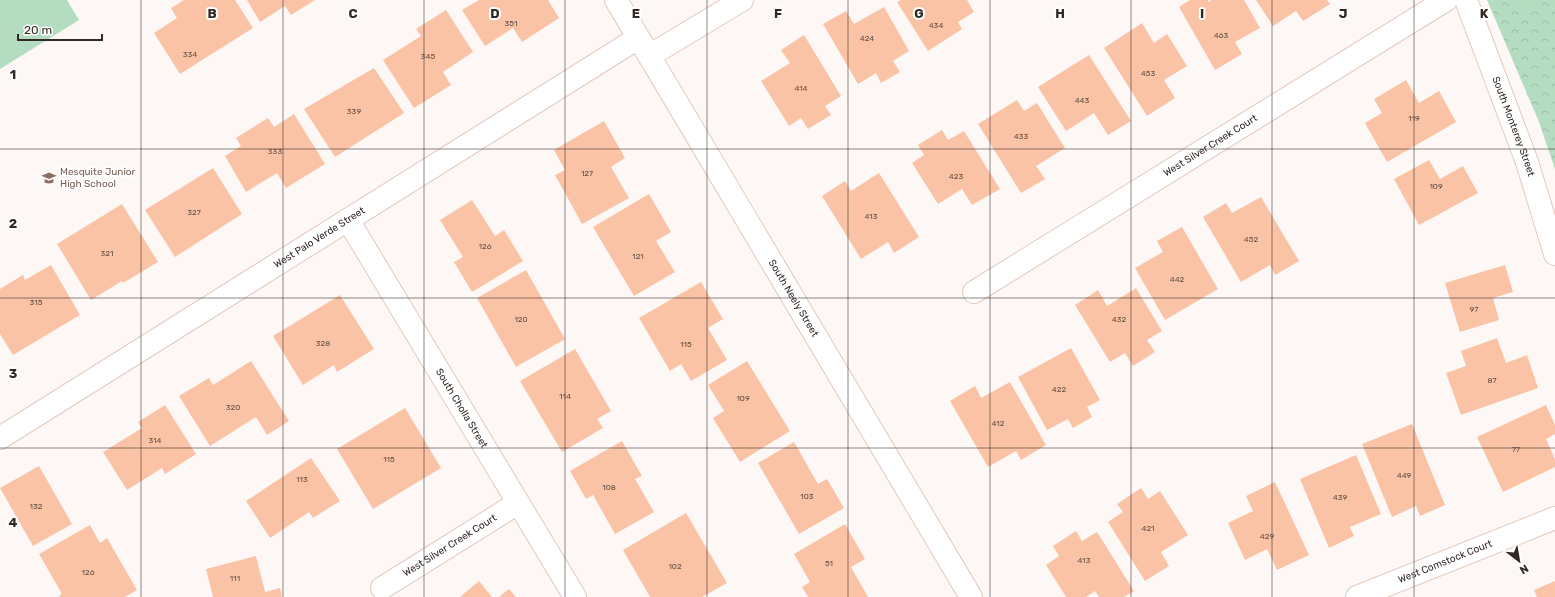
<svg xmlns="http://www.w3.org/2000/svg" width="1555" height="597" viewBox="0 0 1555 597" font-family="Rubik,sans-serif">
	<defs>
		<pattern id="park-crowns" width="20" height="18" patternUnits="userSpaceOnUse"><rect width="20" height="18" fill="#b3dcc0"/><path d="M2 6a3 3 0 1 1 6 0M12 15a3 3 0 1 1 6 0" fill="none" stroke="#9abda5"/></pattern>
	</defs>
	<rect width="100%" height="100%" fill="#fdf8f5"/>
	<path fill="url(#park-crowns)" d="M1487,0h68v169l-16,-47z"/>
	<path fill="#b3dcc0" d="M0,0h67l12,20 -79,49z
		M1511,0h30l-23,13z"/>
	<path fill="#fac3a6" d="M184,0h51l18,28 -73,46 -26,-41 23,-15 -6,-10z
		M247,0h68l-24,15 -6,-9 -25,16z
		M479,0h69l11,18 -37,24 -9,-14 -28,18 -23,-36z
		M901,0h66l7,12 -16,10 4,7 -34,22 -31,-49z
		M1190,0h18l1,2 2,-2h33l16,28 -25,14 7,12 -27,16 -36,-63z
		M1256,0h71l3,4 -27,17 -7,-10 -23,15z
		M884,7l25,44 -16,10 7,11 -19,11 -5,-10 -18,11 -35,-60 23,-13 8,13z
		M446,10l27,42 -30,20 8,13 -37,23 -31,-48 38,-24 -5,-7z
		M1142,23l12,20 13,-9 20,32 -23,14 11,18 -28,18 -43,-68z
		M804,35l37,61 -16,10 6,9 -23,14 -7,-11 -12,8 -28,-45 29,-18 -9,-13z
		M1089,55l42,66 -23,14 -14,-22 -28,18 -28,-44z
		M374,68l30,45 -69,44 -31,-48z
		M1406,80l13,23 20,-12 17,31 -69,40 -22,-39 17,-10 -8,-14z
		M1017,100l7,11 13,-8 28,45 -29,18 9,13 -24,14 -43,-69z
		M294,114l31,50 -39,24 -9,-15 -31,19 -21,-36 16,-10 -5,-8 32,-20 6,9z
		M604,121l21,37 -14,9 18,31 -47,26 -27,-49 10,-5 -11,-20z
		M942,130l6,10 16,-9 36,58 -28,16 -10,-16 -24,15 -26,-41 12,-8 -6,-10z
		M1429,160l11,19 23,-13 15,27 -59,32 -25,-46z
		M213,168l29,46 -67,43 -30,-47z
		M879,173l40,64 -25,16 -6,-11 -27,17 -39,-63 23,-15 6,10z
		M649,194l22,38 -15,9 19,31 -41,24 -41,-69z
		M1261,197l38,64 -24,14 -5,-10 -29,17 -38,-65 23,-14 6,10z
		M472,200l23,36 9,-6 19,31 -51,31 -18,-30 9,-5 -23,-37z
		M122,204l36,58 -35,21 -1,-2 -31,19 -34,-56z
		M1182,227l36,62 -53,31 -30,-52 28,-16 -6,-11z
		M51,265l29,50 -67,40 -13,-21v-45l23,-14 2,5z
		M1505,265l8,27 -20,6 6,22 -39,12 -15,-49z
		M526,270l39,69 -49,28 -39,-69z
		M701,282l22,37 -15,9 19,32 -36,21 -10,-17 -11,7 -31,-53z
		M1136,288l26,43 -15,9 8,12 -22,14 -8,-13 -15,9 -35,-57 23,-15 9,16z
		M340,295l34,54 -37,23 -3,-7 -31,20 -30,-49z
		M1497,338l9,25 21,-8 11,33 -77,27 -15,-42 20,-7 -5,-15z
		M1071,348l29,52 -13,7 5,10 -19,11 -5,-9 -21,11 -29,-53z
		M575,349l36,62 -14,8 6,9 -41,24 -42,-71z
		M251,361l38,60 -22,14 -11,-18 -46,29 -31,-50 30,-18 4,7z
		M747,361l43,70 -50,31 -27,-44 11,-7 -16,-26z
		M1010,382l36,63 -25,15 -5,-9 -28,16 -38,-66 25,-15 6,12z
		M165,405l31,49 -31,20 -3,-6 -35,22 -24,-38 39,-24 -4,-6z
		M1546,405l9,20v9l-9,5 9,20v8l-52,25 -26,-55z
		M405,408l36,60 -68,41 -36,-60z
		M1412,424l33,81 -25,11 -4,-10 -24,11 -30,-73z
		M622,441l20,35 -7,3 19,33 -39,22 -22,-39 -7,4 -16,-28z
		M794,442l24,42 9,-5 17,29 -45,26 -41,-71z
		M1356,455l25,59 -31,13 4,9 -25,12 -29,-69z
		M311,458l29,43 -27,17 -4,-6 -39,26 -24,-37z
		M39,466l33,58 -39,22 -33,-58z
		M1275,482l34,73 -32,15 -10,-21 -22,11 -17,-37 25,-12 -7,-15z
		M1141,488l7,11 12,-8 28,44 -27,17 8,14 -24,15 -37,-59 15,-10 -6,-8z
		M686,513l41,70 -25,14h-52l-27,-47z
		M845,524l20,35 -14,8 17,30h-60l-6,-10 8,-5 -16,-28z
		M90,525l10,18 7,-5 30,52 -12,7h-65l-1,-2 3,-1 -23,-40z
		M1076,531l6,10 15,-9 37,59 -10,6h-25l-4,-6 -9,6h-20l-20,-32 13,-9 -6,-10z
		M256,556l9,36 15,-4 2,9h-69l-7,-28z
		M479,581l13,16h-32z
		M1555,581v16h-18l-3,-7z
		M509,589l7,8h-17z"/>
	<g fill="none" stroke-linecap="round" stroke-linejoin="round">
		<defs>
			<g id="minor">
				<path id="s1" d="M1466,0l61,162 28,92"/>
				<path d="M649,56l93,-56"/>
				<path id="s2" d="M348,220l227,377"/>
				<path id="s3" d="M974,292l472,-292"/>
				<path id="s4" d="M0,438l638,-400"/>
				<path id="s5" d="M382,588l136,-85"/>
				<path id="s6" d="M1357,597l198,-79"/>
			</g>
			<g id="tertiary">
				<path id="s7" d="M616,0l355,597"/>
			</g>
		</defs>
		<use href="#minor" stroke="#e2cabd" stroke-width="24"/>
		<use href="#tertiary" stroke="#e2cabd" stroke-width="24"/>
		<use href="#minor" stroke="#fff" stroke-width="22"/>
		<use href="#tertiary" stroke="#fff" stroke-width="22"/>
	</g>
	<path fill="none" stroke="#322824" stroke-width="1" stroke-opacity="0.55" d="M141,0v597M283,0v597M424,0v597M565,0v597M707,0v597M848,0v597M990,0v597M1131,0v597M1272,0v597M1414,0v597M0,149h1555M0,298h1555M0,448h1555"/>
	<defs>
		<symbol id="school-bare" viewBox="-9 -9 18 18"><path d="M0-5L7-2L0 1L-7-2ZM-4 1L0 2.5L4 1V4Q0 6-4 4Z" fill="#8d6e63" stroke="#fff" stroke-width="2.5" paint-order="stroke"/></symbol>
	</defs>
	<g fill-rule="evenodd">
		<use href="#school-bare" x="39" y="168" width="20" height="20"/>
	</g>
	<g text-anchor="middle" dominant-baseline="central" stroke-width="4" stroke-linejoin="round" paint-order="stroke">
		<g font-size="8" fill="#644f44">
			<text x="511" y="23">351</text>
			<text x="936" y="25">434</text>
			<text x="1221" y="35">463</text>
			<text x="867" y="38">424</text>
			<text x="190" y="54">334</text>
			<text x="428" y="56">345</text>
			<text x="1148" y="73">453</text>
			<text x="801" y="88">414</text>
			<text x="1082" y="100">443</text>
			<text x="354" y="111">339</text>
			<text x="1414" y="118">119</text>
			<text x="1021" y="136">433</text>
			<text x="275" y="151">333</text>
			<text x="587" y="173">127</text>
			<text x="956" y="176">423</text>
			<text x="1436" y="186">109</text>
			<text x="194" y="212">327</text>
			<text x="871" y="216">413</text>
			<text x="1251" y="239">452</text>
			<text x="485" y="246">126</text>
			<text x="107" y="253">321</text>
			<text x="638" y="256">121</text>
			<text x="1177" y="279">442</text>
			<text x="36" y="302">315</text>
			<text x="1474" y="309">97</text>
			<text x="521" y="319">120</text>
			<text x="1119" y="319">432</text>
			<text x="323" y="343">328</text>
			<text x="686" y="344">115</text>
			<text x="1492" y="380">87</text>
			<text x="1059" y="389">422</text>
			<text x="565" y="396">114</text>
			<text x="743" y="398">109</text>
			<text x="233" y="407">320</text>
			<text x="998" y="423">412</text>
			<text x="155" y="440">314</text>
			<text x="1516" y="449">77</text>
			<text x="389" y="459">115</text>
			<text x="1404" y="475">449</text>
			<text x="302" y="479">113</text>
			<text x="609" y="487">108</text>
			<text x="807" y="496">103</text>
			<text x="1340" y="497">439</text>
			<text x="36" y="506">132</text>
			<text x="1148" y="528">421</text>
			<text x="1267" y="536">429</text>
			<text x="1084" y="560">413</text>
			<text x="829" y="563">51</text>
			<text x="675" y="566">102</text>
			<text x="88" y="572">126</text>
			<text x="235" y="578">111</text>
		</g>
		<g font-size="10" fill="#322824" stroke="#fff">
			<text stroke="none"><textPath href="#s1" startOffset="135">South Monterey Street</textPath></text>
			<text stroke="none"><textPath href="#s3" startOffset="278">West Silver Creek Court</textPath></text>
			<text stroke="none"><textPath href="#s4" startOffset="377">West Palo Verde Street</textPath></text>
			<text stroke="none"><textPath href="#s7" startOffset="347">South Neely Street</textPath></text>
			<text stroke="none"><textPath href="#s2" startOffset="220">South Cholla Street</textPath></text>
			<text stroke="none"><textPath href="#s5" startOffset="80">West Silver Creek Court</textPath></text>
			<text stroke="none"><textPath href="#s6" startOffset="95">West Comstock Court</textPath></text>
		</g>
		<g font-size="10" fill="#785e54" stroke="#fff" text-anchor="start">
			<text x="60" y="172">Mesquite Junior<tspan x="60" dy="12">High School</tspan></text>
		</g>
	</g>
	<g font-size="13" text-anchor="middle" font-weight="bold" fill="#322824" stroke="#fff" stroke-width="4" stroke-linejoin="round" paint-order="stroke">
		<text x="212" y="18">B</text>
		<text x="353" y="18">C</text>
		<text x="495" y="18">D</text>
		<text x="636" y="18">E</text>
		<text x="778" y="18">F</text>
		<text x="919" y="18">G</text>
		<text x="1060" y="18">H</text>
		<text x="1202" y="18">I</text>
		<text x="1343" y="18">J</text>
		<text x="1484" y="18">K</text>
		<text x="13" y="79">1</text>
		<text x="13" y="228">2</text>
		<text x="13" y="378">3</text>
		<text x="13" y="527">4</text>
	</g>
	<g transform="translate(1519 561) rotate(149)" stroke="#ffffff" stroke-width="3" paint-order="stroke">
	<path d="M0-3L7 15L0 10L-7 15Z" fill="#322824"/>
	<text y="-6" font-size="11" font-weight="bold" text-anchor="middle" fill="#322824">N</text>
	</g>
	<path d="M18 34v6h84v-6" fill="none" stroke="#322824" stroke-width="2"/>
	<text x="24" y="34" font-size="12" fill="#322824" stroke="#ffffff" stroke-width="3" paint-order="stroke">20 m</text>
</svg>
